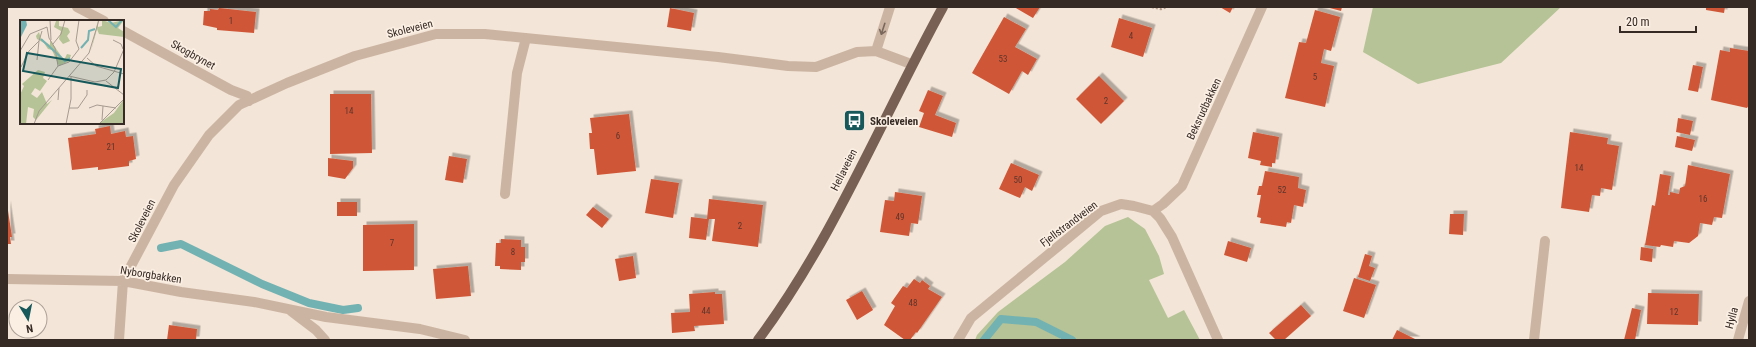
<svg xmlns="http://www.w3.org/2000/svg" width="1756" height="347" viewBox="0 0 1756 347" font-family="'Roboto Condensed',sans-serif">
	<defs>
		<filter id="shadow"><feDropShadow dx="3.5" dy="-3.5" stdDeviation="0" flood-color="#0004"/></filter>
	</defs>
	<rect width="100%" height="100%" fill="#f3e5d7"/>
	<path fill="#b5c396" d="M1373,7h188l-60,56 -83,21 -55,-32z
		M1128,217l17,12 14,27 5,18 -15,6 19,38 16,-8 16,30h-128l-11,-5 -1,5h-85l2,-5 21,-23 67,-50 40,-36z"/>
	<g fill="none" stroke-linecap="round" stroke-linejoin="round">
		<path stroke="#73b2b2" stroke-width="8" d="M161,248l20,-4 81,40 47,19 34,7 15,-2
			M984,340l17,-21 35,3 36,18"/>
	</g>
	<path fill="#d05737" filter="url(#shadow)" d="M1014,7h26l-7,11z
		M1220,7h13l-3,6z
		M1326,7h16l-1,4z
		M1706,7h19l-1,6 -18,-3z
		M219,8l37,4 -2,21 -37,-3v-2l-14,-3 1,-14h6v-2l8,1z
		M670,8l24,5 -3,18 -24,-4z
		M1315,10l25,7 -9,34 -7,-2 -3,14 13,3 -9,41 -40,-9 14,-56 7,1z
		M1004,17l22,12 -11,18 22,12 -9,16 -6,-4 -13,23 -37,-21z
		M1119,18l33,10 -9,29 -32,-10z
		M1730,48l19,3v54l-2,3 -36,-8 9,-50 10,2z
		M1693,65l10,2 -5,25 -10,-2z
		M1099,76l25,25 -23,23 -25,-25z
		M928,90l15,6 -8,19 21,8 -4,14 -33,-10 5,-14 -5,-2z
		M330,94h41l1,59 -42,1z
		M629,114l7,57 -39,4 -3,-26h-4l-1,-16h3l-2,-15z
		M1678,118l15,3 -3,14 -14,-3z
		M110,126l1,8 14,-3 1,6 7,-1 3,23 -7,2v5l-31,4v-3l-26,3 -4,-32 28,-4 -1,-5z
		M1253,132l26,5 -4,26h-3v4l-12,-2 1,-4 -13,-3z
		M1570,132l38,6 -1,6 12,2 -7,44 -11,-2 -1,8 -8,-1 -3,17 -28,-4z
		M1677,136l18,4 -3,11 -17,-4z
		M449,156l18,3 -4,24 -18,-3z
		M328,158l25,3v7l-8,11 -17,-3z
		M1011,163l28,12 -7,16 -7,-4 -5,11 -21,-9z
		M1688,165l42,9 -8,44 -8,-1 -2,8 -12,-2 -2,13 -9,7 -15,-2 -1,6 -12,-2 -1,2 -15,-2 7,-40 3,1 5,-32 11,2 -3,19h2v-3l9,2 1,-6 5,-2z
		M1265,171l34,6 -1,11 8,2 -3,17 -9,-2 -3,18 -4,-1 -1,5 -26,-4 1,-5 -4,-1 4,-22h-4l2,-9h3z
		M651,179l28,4 -6,35 -28,-5z
		M895,192l27,4 -4,28 -7,-1 -2,13 -29,-4 5,-32 9,1z
		M709,199l54,6 -5,42 -46,-6 3,-22h-6l-3,21 -17,-2 2,-21 16,2z
		M337,202h20v14h-20z
		M7,204l5,33h-2l1,7h-4z
		M593,207l16,12 -7,9 -16,-13z
		M1450,214h14l-1,21 -14,-1z
		M414,224v46l-51,1v-46z
		M501,239l20,1v7h4v15h-4v8l-21,-1v-3h-5l1,-23h5z
		M1228,241l23,7 -4,14 -23,-7z
		M1641,247l12,2 -1,13 -12,-2z
		M1365,254l7,2 -3,10 6,2 -5,13 -12,-4z
		M633,256l3,22 -17,3 -4,-22z
		M468,266l3,30 -35,3 -3,-30z
		M1354,278l22,7 -12,33 -21,-7z
		M914,279l6,4 2,-3 8,6 -2,3 14,8 -25,36 -1,-1 -6,8h-5l-21,-15 11,-19 -4,-3 12,-17 4,2z
		M862,291l11,19 -16,10 -11,-20z
		M715,292v2h7l2,30 -30,2 1,5 -23,2 -1,-20 19,-1 -1,-18z
		M1648,293l51,1 -1,31 -51,-1z
		M1301,305l10,11 -27,24h-8l-7,-7z
		M1632,308l9,2 -6,30h-11z
		M169,325l28,4 -1,11h-29z
		M1397,330l20,10h-25z"/>
	<g fill="none" stroke-linecap="round" stroke-linejoin="round">
		<path stroke="#b89d8c" stroke-width="2.5" stroke-dasharray="2 2" stroke-linecap="butt" d="M1152,7l9,2 5,-2"/>
		<path stroke="#ccb4a2" stroke-width="10" d="M77,7l27,14
			M123,31l108,59 16,6 2,5
			M876,51l14,-44
			M505,194l12,-121 9,-35
			M1153,211l10,-7 19,-18 80,-179
			M7,279l116,2 58,11 73,10 72,15 94,12 45,11
			M291,311l25,19 9,10
			M119,340l4,-59 51,-96 35,-50 30,-30 48,-22 68,-27 81,-22h49l233,23 70,9 28,1 41,-15 19,-1 35,13
			M958,340l13,-22 73,-60 57,-47 20,-7 13,2 19,5 7,7 12,19 46,103
			M1534,340l11,-99
			M1738,340l11,-39"/>
		<path stroke="#796054" stroke-width="10" d="M758,340c76,-102 124,-222 185,-333"/>
	</g>
	<defs><path id="oneway-shaft" d="M-6 0H5M1.5-3L5.5 0L1.5 3" fill="none" stroke-width="1.6" stroke-linecap="round" stroke-linejoin="round"/></defs>
	<use stroke="#7a685d" href="#oneway-shaft" transform="translate(883 29) rotate(108)"/>
	<defs>
		<symbol id="bus-square" viewBox="-11 -11 22 22"><rect x="-9" y="-9" width="18" height="18" rx="4" fill="#17585a" stroke="#fbefe3"/><path d="M-5-6H5V4H4V6H2V4H-2V6H-4V4H-5ZM-3.5-4V0h7V-4ZM-3.5 1.2v1.5H-2V1.2ZM2 1.2v1.5H3.5V1.2Z" fill="#fff"/></symbol>
	</defs>
	<g fill-rule="evenodd">
		<use href="#bus-square" x="842" y="108" width="25" height="25"/>
	</g>
	<g text-anchor="middle" dominant-baseline="central" stroke-width="3.5" stroke-linejoin="round" paint-order="stroke">
		<g font-size="9" fill="#5c352a">
			<text x="231" y="21">1</text>
			<text x="1131" y="36">4</text>
			<text x="1003" y="59">53</text>
			<text x="1315" y="77">5</text>
			<text x="1106" y="101">2</text>
			<text x="349" y="111">14</text>
			<text x="618" y="136">6</text>
			<text x="111" y="147">21</text>
			<text x="1579" y="168">14</text>
			<text x="1018" y="180">50</text>
			<text x="1282" y="190">52</text>
			<text x="1703" y="199">16</text>
			<text x="900" y="217">49</text>
			<text x="740" y="226">2</text>
			<text x="392" y="243">7</text>
			<text x="513" y="252">8</text>
			<text x="913" y="303">48</text>
			<text x="706" y="311">44</text>
			<text x="1674" y="312">12</text>
		</g>
		<g font-size="11" fill="#362a25" stroke="#fbefe3">
			<text transform="translate(410 29) rotate(-14)">Skoleveien</text>
			<text transform="translate(193 55) rotate(29)">Skogbrynet</text>
			<text transform="translate(1204 109) rotate(-65)">Beksrudbakken</text>
			<text transform="translate(844 170) rotate(-63)">Hellaveien</text>
			<text transform="translate(142 221) rotate(-63)">Skoleveien</text>
			<text transform="translate(1069 224) rotate(-37)">Fjellstrandveien</text>
			<text transform="translate(151 275) rotate(9)">Nyborgbakken</text>
			<text transform="translate(1732 318) rotate(-75)">Hylla</text>
		</g>
		<g font-size="11" font-weight="bold" fill="#362a25" stroke="#fbefe3" text-anchor="start">
			<text x="870" y="121">Skoleveien</text>
		</g>
	</g>
	<g transform="translate(20 20)">
		<rect width="104" height="104" fill="#f3e5d7"/>
		<path d="M30,0h9v6l9,2 2,4 -3,4 3,5 -7,3 -4,-5 2,-8 -7,-4 2,-6zM78,0v7l4,-1v-6l9,3 13,-3 -6,8 6,4v5l-25,-3 -2,-5 -6,22zM19,12l2,7 9,6v-5l14,20 3,-6 4,1 -2,6 -10,5 -7,-16 -4,-1 -4,-6 -7,-4 -1,-3zM18,50l7,2 -2,6 4,3 -7,10 -5,-3 -4,6 6,4 5,-6 5,12 5,-4 -16,20 -3,-3 1,-8 -6,-2 -2,17h-6v-29l4,-9 -2,-2zM104,79v25h-26l16,-11z" fill="#b5c396"/>
		<path d="M0,0h6l1,5 -7,14z" fill="#73b2b2"/>
		<path fill="none" stroke="#73b2b2" stroke-width="2" d="M88,0l8,7 6,-7M21,19l24,22 5,-3M61,28l7,-8 1,-9 6,-2"/>
		<path fill="none" stroke="#a79a90" stroke-width="1" d="M30,0l1,20M93,20l8,4 2,5M33,24l8,-10 4,-14M0,31l10,-17 17,-7 2,11 6,10 3,18M67,38l9,8 28,8M17,40l2,-19M38,46l11,-4 10,-13 -3,-8 3,-21M1,47l8,-16 10,-10 3,-10M49,56l26,6 11,-2 8,-8 10,-23M28,60l10,-14M86,61l18,14M38,80l1,-12M49,88h9l9,-13v-5M69,88l8,-3 19,3M82,100l1,-14M14,104l5,-13 50,-58 10,-33M46,104l5,-25v-22M79,104l25,-25"/>
		<path fill="#17585a" fill-opacity="0.15" stroke="#17585a" stroke-width="2" d="M7,33l94,16 -3,19 -95,-17z"/>
		<rect width="104" height="104" fill="none" stroke="#362a25" stroke-width="2"/>
	</g>
	<rect width="1756" height="347" fill="none" stroke="#362a25" stroke-width="16"/>
	<g transform="translate(28 319) rotate(170)"><circle r="19" fill="#fbefe3" stroke="#aca097"/>
	<path d="M0-3L7 15L0 10L-7 15Z" fill="#17585a"/>
	<text y="-6" font-size="11" font-weight="bold" text-anchor="middle" fill="#362a25">N</text>
	</g>
	<path d="M1620 26v6h76v-6" fill="none" stroke="#362a25" stroke-width="2"/>
	<text x="1626" y="26" font-size="12" fill="#362a25" stroke="#fbefe3" stroke-width="3" paint-order="stroke">20 m</text>
</svg>
